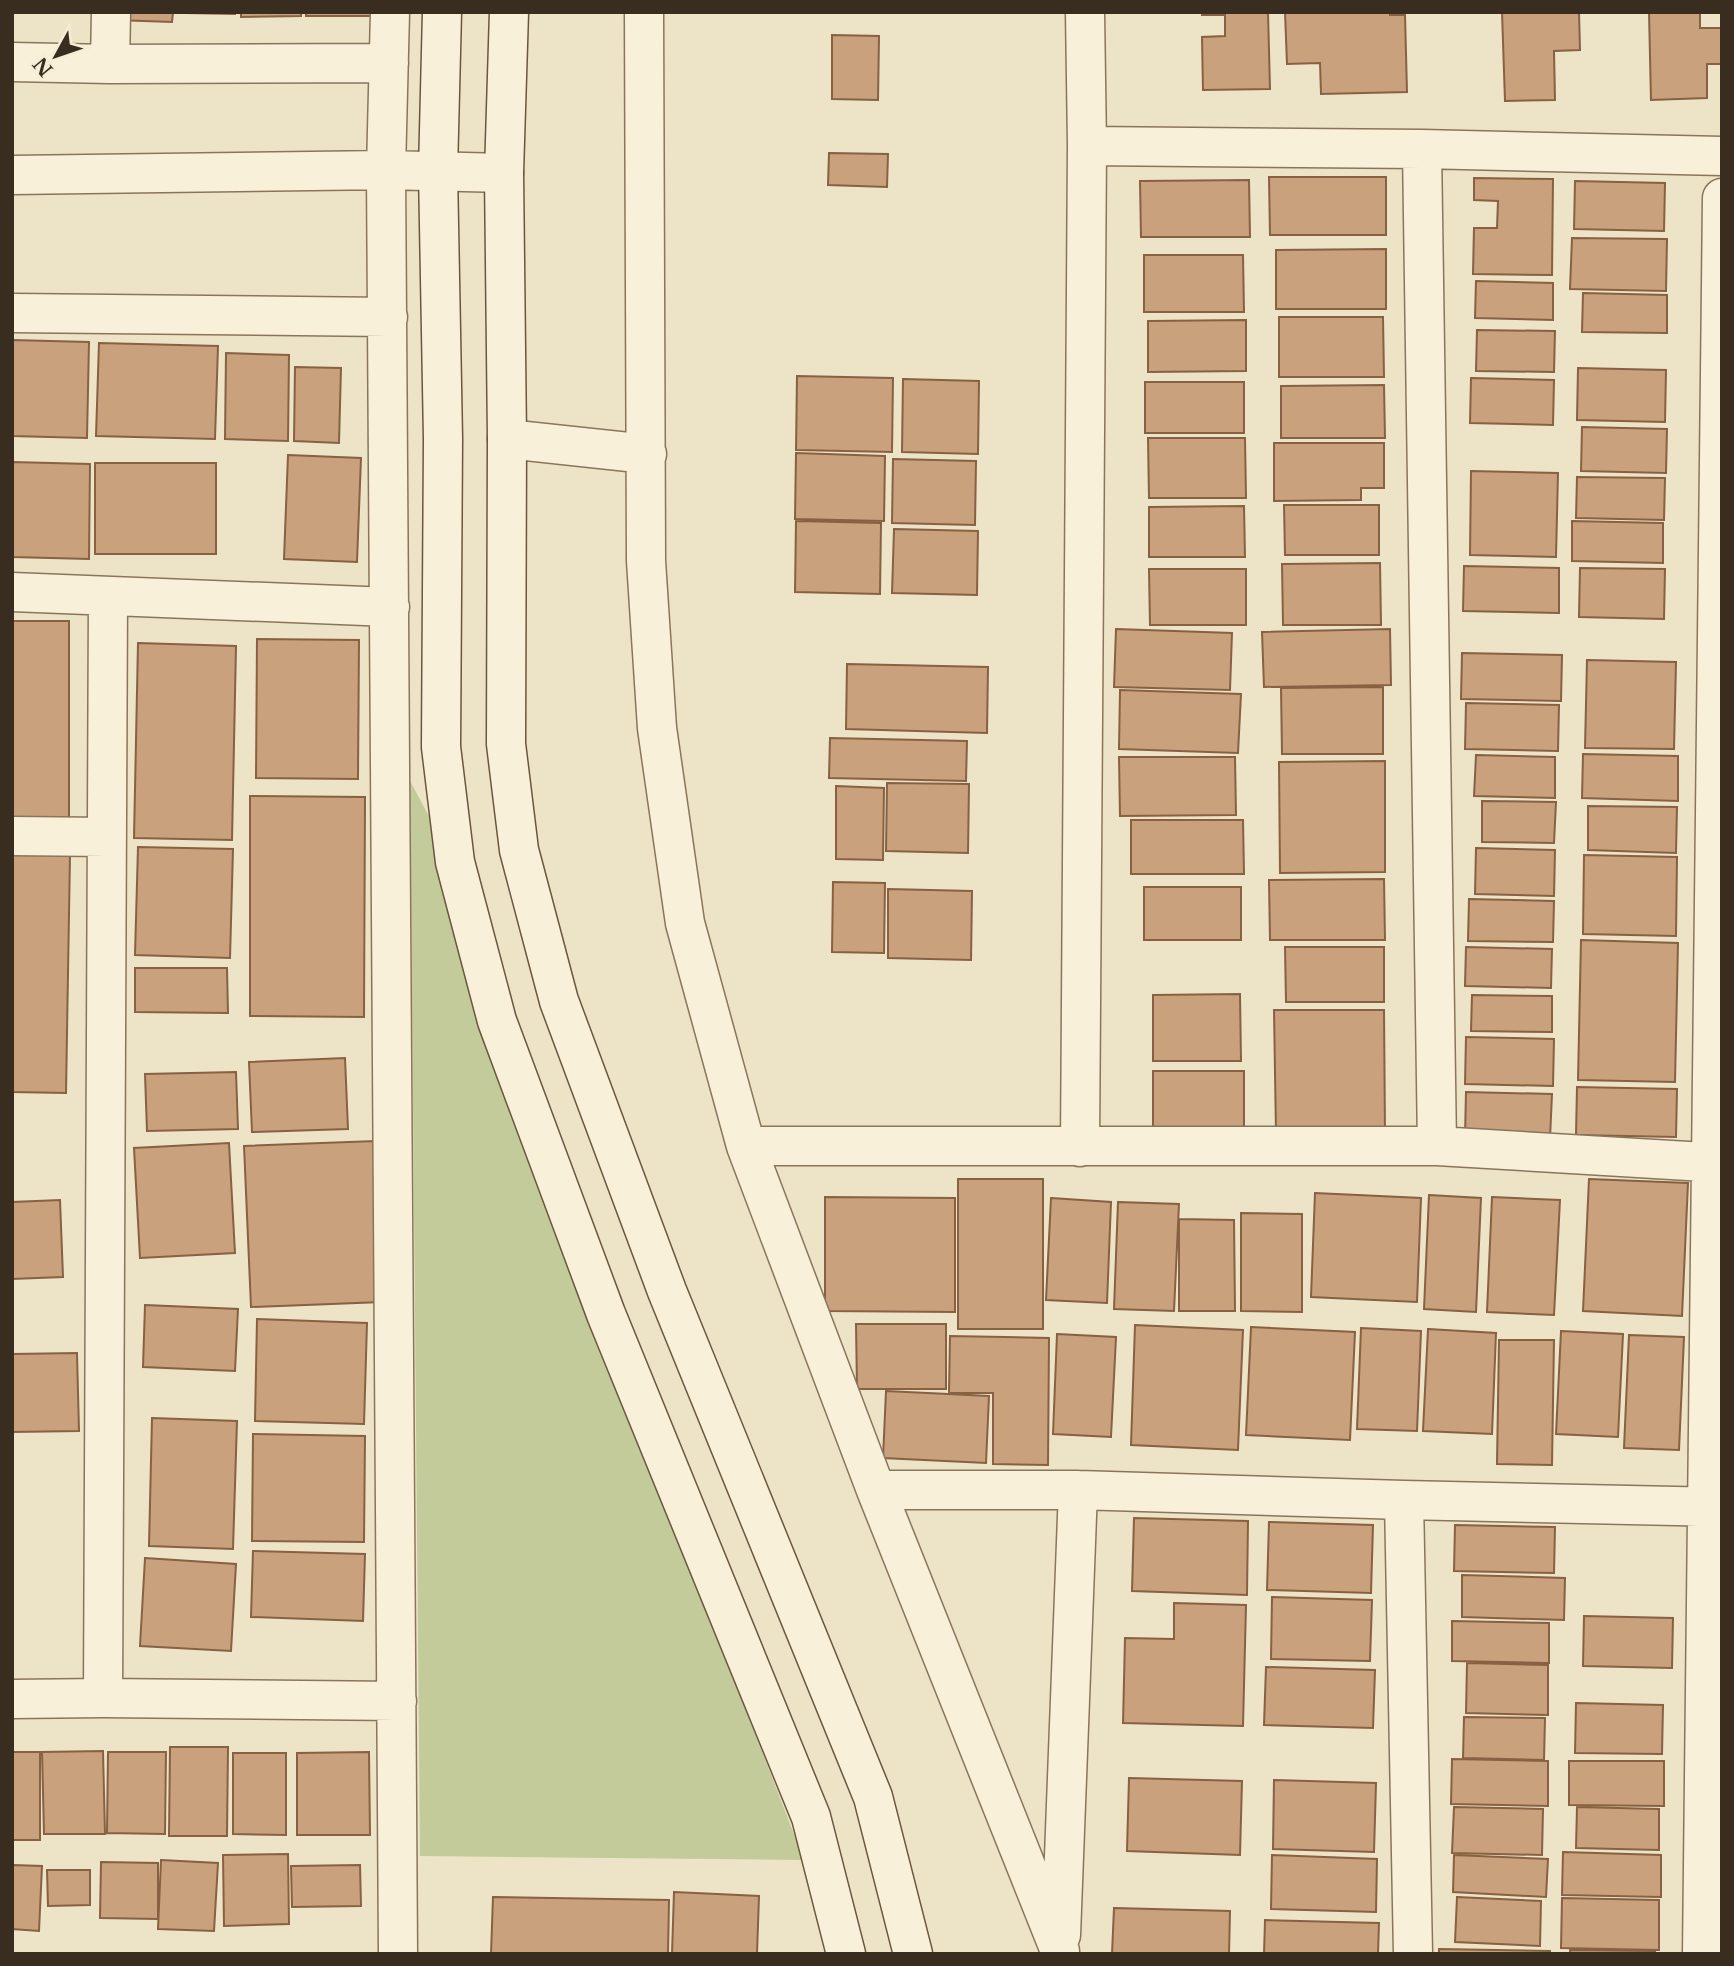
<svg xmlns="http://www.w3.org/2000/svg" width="1734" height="1966" viewBox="0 0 1734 1966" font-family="'Libre Baskerville',serif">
	<rect width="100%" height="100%" fill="#ede3c6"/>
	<path fill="#c3cb9a" d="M410,781l33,61 85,303 276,715 -384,-4z"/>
	<path fill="#caa17d" stroke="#876142" stroke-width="2" d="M116,12h57l-1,10 -57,-2z
		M186,12h49v2l-49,-1z
		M241,12h60v4l-60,1z
		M306,12h67v4h-67z
		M1202,12h66l2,77 -67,1 -1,-53 23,-1v-21h-23z
		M1285,12h105v3h15l2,77 -86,2 -1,-31 -33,1z
		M1502,12h77l1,38 -26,1 1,49 -50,1z
		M1649,12h51v16h22v36h-15v34l-56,2z
		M832,35l47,1 -1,64 -46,-1z
		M829,153l59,1 -1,33 -59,-2z
		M1269,177h117v58h-116z
		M1474,178l79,1 -1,96 -79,-1 1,-46h23l1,-27 -24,-1z
		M1249,180l1,57h-109l-1,-56z
		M1575,181l90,2 -1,48 -90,-2z
		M1572,238l95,1 -1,52 -96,-2z
		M1386,249v60h-110v-59z
		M1144,255h99l1,57h-100z
		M1476,281l77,2v37l-78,-2z
		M1583,293l84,2v38l-85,-1z
		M1279,317h104l1,60h-105z
		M1246,320v51l-98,1v-51z
		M1477,330l78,1 -1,41 -78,-1z
		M12,340l77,2 -2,96 -75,-2z
		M99,343l119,3 -3,93 -119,-3z
		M226,353l63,2 -1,86 -63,-2z
		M295,367l46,1 -2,75 -45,-2z
		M1578,368l88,2 -1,52 -88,-2z
		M797,376l96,2 -1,74 -96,-2z
		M1471,378l83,2 -1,45 -83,-2z
		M903,379l76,2 -1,73 -76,-2z
		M1145,382h99v51h-99z
		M1384,385l1,53h-104v-52z
		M1582,427l85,2 -1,44 -85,-2z
		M1148,438h97l1,60h-97z
		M1274,443h110v45h-23v12l-87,1z
		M796,453l89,3 -1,65 -89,-2z
		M288,455l73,3 -4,104 -73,-3z
		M893,459l83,2 -1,64 -83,-2z
		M12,462l78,2 -1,95 -77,-2z
		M95,463h121v91h-121z
		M1471,471l87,2 -2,84 -86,-2z
		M1577,477l88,1 -1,42 -88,-2z
		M1284,505h95v50h-94z
		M1244,506l1,51h-96v-50z
		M796,521l85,2 -1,71 -85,-2z
		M1572,521l91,2v40l-91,-2z
		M894,529l84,2 -1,64 -85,-2z
		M1380,563l1,62h-98l-1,-61z
		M1464,566l95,2v45l-96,-2z
		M1580,568l85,1 -1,50 -85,-2z
		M1149,569h97v56h-96z
		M12,621h57v201h-57z
		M1116,629l116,4 -2,57 -116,-3z
		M1390,629l1,56 -127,2 -2,-55z
		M257,639l102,1 -1,139 -102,-1z
		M138,643l98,3 -4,194 -98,-2z
		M1462,653l100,2 -1,46 -100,-2z
		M1587,660l89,2 -2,87 -89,-1z
		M847,664l141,3 -1,66 -141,-4z
		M1383,687v67h-101l-1,-66z
		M1120,690l121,4 -3,59 -119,-4z
		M1466,703l93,2 -1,46 -93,-2z
		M830,738l137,3 -1,40 -137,-3z
		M1583,754l95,2v45l-96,-3z
		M1476,755l79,2v41l-81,-2z
		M1119,757h116l1,58 -116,1z
		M1385,761v111l-105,1 -1,-111z
		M887,783l82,1 -1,69 -82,-2z
		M836,786l48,2 -1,72 -47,-1z
		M250,796l115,1 -1,220 -114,-1z
		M1482,801l74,1 -2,41 -72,-1z
		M1588,806l89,1 -1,46 -88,-3z
		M1131,820h112l1,54h-113z
		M138,847l95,2 -3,109 -95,-3z
		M1476,848l79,2 -1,46 -79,-2z
		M12,854l58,1 -4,238 -54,-1z
		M1584,855l93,2 -1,79 -93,-2z
		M1384,879l1,61h-115l-1,-60z
		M833,882l52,1 -1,70 -52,-1z
		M1144,887h97v53h-97z
		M888,889l84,2 -1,69 -83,-2z
		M1469,899l85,2 -1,41 -85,-1z
		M1581,940l97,3 -3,139 -97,-2z
		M1285,947h99v55h-98z
		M1466,947l86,2 -1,39 -86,-2z
		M135,968h92l1,45 -93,-1z
		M1240,994l1,67h-88v-66z
		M1472,995l80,1v36l-81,-1z
		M1274,1010h110l1,124h-109z
		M1466,1037l88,2 -1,47 -88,-2z
		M345,1058l3,71 -96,3 -3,-70z
		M1153,1071h91v62l-91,1z
		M236,1072l2,57 -91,2 -2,-57z
		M1577,1087l100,2 -1,48 -100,-2z
		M1466,1092l86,2 -2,44 -85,-2z
		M375,1141l7,161 -131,5 -7,-161z
		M229,1143l6,110 -95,5 -6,-110z
		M958,1179h85v150h-85z
		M1589,1179l99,4 -6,133 -99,-5z
		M1315,1193l106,5 -4,104 -106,-5z
		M1429,1195l52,3 -5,114 -52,-3z
		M825,1197l130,1v114l-130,-1z
		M1492,1197l68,3 -6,115 -67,-3z
		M1051,1198l60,4 -4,101 -61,-3z
		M60,1200l3,77 -51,2v-77z
		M1118,1202l61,2 -5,107 -60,-2z
		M1241,1213l61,1v98l-61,-1z
		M1179,1219l55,1 1,91h-56z
		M145,1305l93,4 -3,62 -92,-4z
		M257,1319l110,4 -3,101 -109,-3z
		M856,1324h90v65h-89z
		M1135,1325l108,5 -5,120 -107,-5z
		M1251,1327l104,5 -5,108 -104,-5z
		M1361,1328l60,3 -4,100 -60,-2z
		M1428,1329l68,4 -4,101 -69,-3z
		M1561,1331l62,3 -5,103 -62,-3z
		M1057,1334l59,3 -5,100 -58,-3z
		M1629,1335l55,2 -5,113 -55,-2z
		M950,1336l99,2 -1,127 -55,-1v-71h-44z
		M1499,1340h55l-2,125 -55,-1z
		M77,1353l2,78 -67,1v-78z
		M886,1391l103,5 -3,67 -103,-5z
		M152,1418l85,3 -4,128 -84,-3z
		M253,1434l112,2 -1,106 -112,-1z
		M1134,1518l114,3 -1,74 -115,-4z
		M1269,1522l104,3 -2,68 -104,-3z
		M1455,1525l100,2 -1,46 -100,-2z
		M253,1551l112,3 -2,67 -112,-4z
		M145,1558l91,6 -5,87 -91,-5z
		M1462,1575l103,3 -1,42 -102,-3z
		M1272,1597l100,3 -2,61 -99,-2z
		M1174,1603l72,2 -3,121 -120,-3 2,-85 49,1z
		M1584,1616l89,2 -1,50 -89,-2z
		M1452,1621l97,2v40l-97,-2z
		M1467,1663l81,2v50l-82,-2z
		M1266,1667l109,3 -2,58 -109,-3z
		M1576,1703l87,2 -1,49 -87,-1z
		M1464,1717l81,1 -1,42 -81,-2z
		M170,1747h58l-1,89h-58z
		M103,1751l2,83h-61l-2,-82z
		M12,1752h28v88h-28z
		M108,1752h58l-1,82 -58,-1z
		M369,1752l1,83h-73v-82z
		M233,1753h53v82l-53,-1z
		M1452,1759l96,2v45l-97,-2z
		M1569,1761h95v45l-95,-1z
		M1129,1778l113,3 -2,74 -113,-4z
		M1274,1780l102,3 -2,69 -101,-3z
		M1454,1807l89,2 -1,46 -90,-2z
		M1577,1807l82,2v41l-83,-2z
		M1563,1852l98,3v42l-99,-2z
		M288,1854l1,70 -65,2 -1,-71z
		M1272,1855l105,4 -1,53 -105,-3z
		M1454,1855l94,4 -2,38 -93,-5z
		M161,1860l57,3 -4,68 -56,-2z
		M101,1862l57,1v56l-58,-1z
		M12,1865l30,1 -3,65 -27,-2z
		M360,1865l1,41 -69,1 -1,-41z
		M47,1870h43v35l-42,1z
		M674,1892l85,4 -2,58h-85z
		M493,1897l176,3 -1,54h-177z
		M1457,1897l84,4 -1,45 -85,-4z
		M1562,1898l97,2v50l-98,-2z
		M1114,1908l116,3 -1,43h-117z
		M1265,1920l114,3 -1,31h-114z
		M1439,1949l111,2v3h-111z
		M1570,1950l85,1v3h-85z"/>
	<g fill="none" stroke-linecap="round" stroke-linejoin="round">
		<defs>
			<path id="street" d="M390,12l-4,158 12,1784
				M644,12l2,549 11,167 28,195 61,223 130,344 184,461
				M12,62l98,2 279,-1
				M110,64l1,-52
				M1087,146l335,3 300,7
				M1422,149l15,997
				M12,175l374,-5 118,3
				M12,313l376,4
				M507,439l140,15
				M12,592l378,15
				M12,836l95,1
				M746,1146h691l285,17
				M1080,1147l7,-1001 -2,-134
				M876,1490h202l326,10 318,7
				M1404,1500l9,454
				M103,1698l5,-1102
				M12,1699l91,-1 294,3
				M1061,1935l17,-445
				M1702,1954l20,-1756"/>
			<path id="secondary" d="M442,12l-4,159 5,268 -2,308 14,115 42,159 109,293 205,503 35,137
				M509,12l-5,161 3,266 -1,305 13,106 40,151 108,290 206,506 40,157"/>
		</defs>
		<use href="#street" stroke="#88765c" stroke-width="41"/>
		<use href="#secondary" stroke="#6a573f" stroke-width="41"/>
		<use href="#street" stroke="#f8f0d9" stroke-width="38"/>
		<use href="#secondary" stroke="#f8f0d9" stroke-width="38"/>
	</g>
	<rect width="1734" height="1966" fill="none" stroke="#392d1f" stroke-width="28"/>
	<g transform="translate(56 56) rotate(230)" stroke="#f5edd5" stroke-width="5" paint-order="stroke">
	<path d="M0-5L12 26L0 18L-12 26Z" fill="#392d1f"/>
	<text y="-10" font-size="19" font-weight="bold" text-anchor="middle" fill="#392d1f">N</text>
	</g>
</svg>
